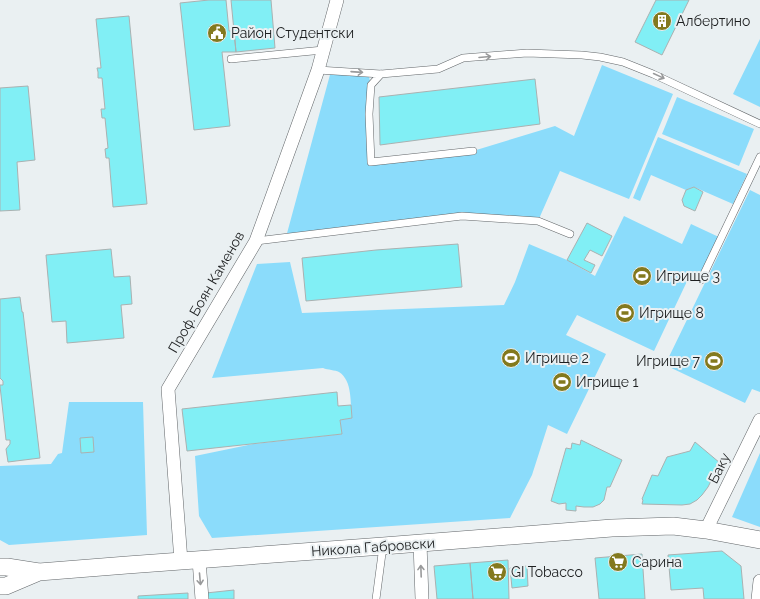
<svg xmlns="http://www.w3.org/2000/svg" width="760" height="599" viewBox="0 0 760 599" font-family="Raleway,sans-serif">
	<rect width="100%" height="100%" fill="#eaf0f2"/>
	<path fill="#8bdcfb" d="M760,39v68l-27,-13z
		M602,65l71,29 -44,105 -69,-28 -22,50 -76,-5 -176,21 45,-166 37,2 3,12v77l102,-11 82,-25 19,10z
		M677,97l77,32 -15,37 -77,-32z
		M658,137l89,37 -14,30 -39,-17 -8,3 -35,-15 -11,26 -7,-3z
		M750,190l10,5v197l-8,-3 -7,14 -80,-38z
		M624,216l58,28 9,-20 30,14 -20,42 -11,-5 -36,76 -77,-36 -11,20 40,19 -39,80 -19,-9 -16,50 -22,43 -298,20 -13,-22 -4,-60 58,-12 89,-10 -2,-14 12,-2c-2,-14 1,-37 -13,-46 -4,-2 -11,-2 -16,-4l-111,10 45,-114 33,-2 12,51 202,-8 11,-23 14,-38 38,16 28,16z
		M69,402h74l4,133 -138,10 -9,-5v-74l51,-2 7,-10 4,-1z
		M760,453v74l-28,-10z"/>
	<path fill="#81eff5" stroke="#aab1b1" d="M209,0h17l3,31h5l2,21h-14l8,74 -36,4 -14,-127z
		M231,0h40l4,48 -39,4z
		M656,0h33l-27,55 -27,-13z
		M129,16l18,188 -34,3 -4,-49h-3l-1,-9 3,-1 -3,-30h-3l-1,-9h4l-3,-31h-4v-6l-1,-4h4l-5,-49z
		M535,79l5,45 -160,21 -1,-48z
		M28,86l7,74 -18,2 3,48 -20,1v-123z
		M694,187l9,5 -8,19 -11,-5 -2,-6 4,-10z
		M587,223l25,13 -10,20 -12,-6 -6,10 11,5 -4,8 -24,-13z
		M458,244l4,43 -156,14 -4,-43 74,-8z
		M111,249l3,28 16,-1 2,28 -11,1 3,33 -57,5 -1,-22 -14,1 -6,-67z
		M20,297l2,15h1l17,146 -32,4 -2,-13 4,-5v-4h-4l-6,-54v-1h3v-4l-3,-3v-79z
		M337,392l1,14 13,-1 1,13 -12,2 2,14 -155,17 -5,-42z
		M93,437l1,15 -13,1 -1,-15z
		M581,440l41,20 -12,27h-3l-3,13 -4,4 -7,3h-9l-8,-1v5l-10,-1v-7l-7,1 -8,-3 15,-53 5,1 1,-6 8,2z
		M695,442l25,21 -12,24 -6,8 -5,5 -7,4 -8,1 -40,-1 1,-4 -1,-1 10,-24 6,1 9,-19 23,-6z
		M722,551l19,15 3,33h-40l-1,-11 -32,2 -3,-35z
		M642,554l3,45h-46l-4,-41z
		M508,560l1,39h-36l-3,-36z
		M470,563l3,36h-36l-3,-33z
		M527,566l1,20 -16,2 -2,-20z
		M234,590v9h-28v-6z
		M188,593v6h-50v-3z"/>
	<g fill="none" stroke-linecap="round" stroke-linejoin="round">
		<defs>
			<path id="service" d="M231,59l92,-9
				M318,70l63,4 57,-5 25,-11 64,-5 55,2 18,2 23,5 30,12 107,50
				M381,74l-10,11 -2,29 2,48 102,-11
				M256,241l206,-25 76,5 32,13
				M701,280l59,-123
				M376,599l7,-53"/>
			<path id="minor" d="M706,530l54,-110
				M420,543l2,56
				M199,560l3,39
				M181,561l-13,-172 88,-148 62,-171 19,-70
				M758,599l2,-18"/>
			<path id="tertiary" d="M0,567h7l32,5 88,-7 256,-19 229,-18 61,-2 33,4 54,10
				M0,586h6l33,-14"/>
		</defs>
		<use href="#service" stroke="#626669" stroke-width="8"/>
		<use href="#minor" stroke="#626669" stroke-width="14"/>
		<use href="#tertiary" stroke="#626669" stroke-width="18"/>
		<use href="#service" stroke="#fff" stroke-width="7"/>
		<use href="#minor" stroke="#fff" stroke-width="13"/>
		<use href="#tertiary" stroke="#fff" stroke-width="17"/>
	</g>
	<defs><path id="oneway-shaft" d="M-6 0H5M1.5-3L5.5 0L1.5 3" fill="none" stroke-width="1.6" stroke-linecap="round" stroke-linejoin="round"/></defs>
	<g stroke="#999a9b">
		<use href="#oneway-shaft" transform="translate(485 57) rotate(-5)"/>
		<use href="#oneway-shaft" transform="translate(357 72) rotate(4)"/>
		<use href="#oneway-shaft" transform="translate(659 76) rotate(25)"/>
		<use href="#oneway-shaft" transform="translate(421 571) rotate(-92)"/>
		<use href="#oneway-shaft" transform="translate(200 579) rotate(85)"/>
	</g>
	<defs>
		<symbol id="building-disc" viewBox="-11 -11 22 22"><circle r="9.5" fill="#83791e" stroke="#eaf0f2"/><path d="M-4-6H4V6H1V3H-1V6H-4ZM-2.5-4.3h1.7v1.8h-1.7ZM.8-4.3h1.7v1.8H.8ZM-2.5-1h1.7V.8h-1.7ZM.8-1h1.7V.8H.8Z" fill="#fff"/></symbol>
		<symbol id="civic-disc" viewBox="-11 -11 22 22"><circle r="9.5" fill="#83791e" stroke="#eaf0f2"/><path d="M-.6-6.5H3V-4.5H.6V-3L4-1V1h2V6H-6V1h2V-1L-.6-3ZM-1.2 2.5V6h2.4V2.5Z" fill="#fff"/></symbol>
		<symbol id="stadium-disc" viewBox="-11 -11 22 22"><circle r="9.5" fill="#83791e" stroke="#eaf0f2"/><path d="M0-5a6.5 5 0 1 0 0 10a6.5 5 0 1 0 0-10ZM-3.5-1.8h7v3.6h-7Z" fill="#fff"/></symbol>
		<symbol id="supermarket-disc" viewBox="-11 -11 22 22"><circle r="9.5" fill="#83791e" stroke="#eaf0f2"/><path d="M-6-5.5h2.5l.6 2H6L4.5 2H-2.5L-4.4-4H-6ZM-1.5 3.2a1.3 1.3 0 1 0 .1 0ZM3 3.2a1.3 1.3 0 1 0 .1 0Z" fill="#fff"/></symbol>
	</defs>
	<g fill-rule="evenodd">
		<use href="#building-disc" x="651" y="10" width="22" height="22"/>
		<use href="#civic-disc" x="206" y="22" width="22" height="22"/>
		<use href="#stadium-disc" x="631" y="265" width="22" height="22"/>
		<use href="#stadium-disc" x="614" y="302" width="22" height="22"/>
		<use href="#stadium-disc" x="500" y="347" width="22" height="22"/>
		<use href="#stadium-disc" x="703" y="350" width="22" height="22"/>
		<use href="#stadium-disc" x="551" y="371" width="22" height="22"/>
		<use href="#supermarket-disc" x="607" y="551" width="22" height="22"/>
		<use href="#supermarket-disc" x="486" y="561" width="22" height="22"/>
	</g>
	<g text-anchor="middle" dominant-baseline="central" stroke-width="4" stroke-linejoin="round" paint-order="stroke">
		<g font-size="14" fill="#1d1f20" stroke="#eaf0f2" text-anchor="start">
			<text x="676" y="21">Албертино</text>
			<text x="231" y="33">Район Студентски</text>
			<text x="656" y="276">Игрище 3</text>
			<text x="639" y="313">Игрище 8</text>
			<text x="525" y="358">Игрище 2</text>
			<text x="700" y="361" text-anchor="end">Игрище 7</text>
			<text x="576" y="382">Игрище 1</text>
			<text x="632" y="562">Сарина</text>
			<text x="511" y="572">GI Tobacco</text>
		</g>
		<g font-size="14" fill="#1d1f20" stroke="#eaf0f2">
			<text transform="translate(206 292) rotate(-60)">Проф. Боян Каменов</text>
			<text transform="translate(719 468) rotate(-64)">Баку</text>
			<text transform="translate(373 547) rotate(-4)">Никола Габровски</text>
		</g>
	</g>
</svg>
